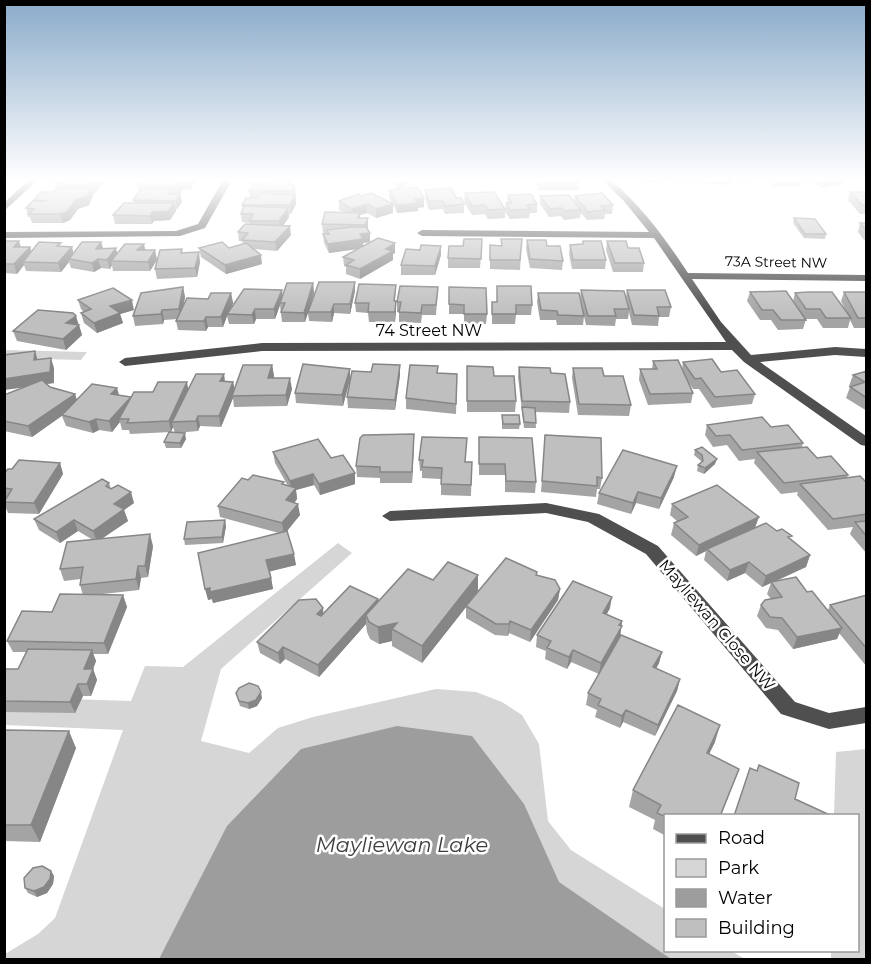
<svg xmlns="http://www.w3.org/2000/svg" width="871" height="964" viewBox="0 0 871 964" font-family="Montserrat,sans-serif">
	<rect width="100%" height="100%" fill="#fff"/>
	<path fill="#d6d6d6" d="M5,350l82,2 -6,8 -76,-2z
		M338,543l14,10 -131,116 -20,72 48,12 29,-25 35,-11 123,-28 40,3 26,10 20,13 17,29 9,77 23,29 94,59 1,41 65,1 14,8h-740v-5l33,-20 17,-16 68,-188 -118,-5v-28l126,4 14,-35 38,1z
		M866,749v210h-35v-8l27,-1v-134l-24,-1 2,-63z"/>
	<path fill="#9d9d9d" d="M397,726l75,10 52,68 35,78 112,77h-512l68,-133 74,-77z"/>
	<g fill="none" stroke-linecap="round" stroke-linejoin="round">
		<path fill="#4f4f4f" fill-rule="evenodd" d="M29,180h9l-34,31v-8z
			M223,180h9l-27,48 -25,8 -176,2v-6l172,-1 22,-7z
			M602,180h9c32,28 54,58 77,93l178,2v6l-174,-2 29,43 30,33 84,-8 31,2v8l-31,-2 -75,7 106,74v10l-5,-1 -117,-83 -12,-12 -470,1 -137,15 -6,-4 6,-4 137,-15 464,-1 -72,-104 -232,-2 -5,-3 5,-3 227,2 -26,-32z
			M546,503l53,11 59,32 137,156 34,11 37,-6v16l-37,6 -48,-15 -135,-160 -58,-32 -42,-9 -156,8 -8,-5 8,-5z"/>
	</g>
	<path fill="#a4a4a4" d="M54,180h56l-7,1v2l-9,11h-2l1,2 -4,9 -11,4 -8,11 -7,3h-31l-2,-6h-2l-2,-9 8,-7v-1l19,-8 4,-4h-1z
		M143,180h53l-6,10h-8l-2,4 2,8 -5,7h-1v2l-6,9 -16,1 -2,3h-37l-2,-9 21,-12 -1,-3 6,-8 -1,-6z
		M291,180l1,5 3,1 1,18 -5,10h-2v3l-6,9 8,9 -14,16 -23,-2 8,15 -36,10 -25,-17 -2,-9h30l14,-4 -1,-3h-3l-1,-9 12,-8v-1l-8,-1 -1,-8 2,-4 -1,-5 8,-7 -1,-7 16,-7z
		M537,180h42v10h-41z
		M675,180h27v2h-25z
		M704,180h29l-1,5 -26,-1z
		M735,180h26l-25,2z
		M768,180h33l-1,7 -27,-1z
		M804,180h41l-1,3 -21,5z
		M394,181l12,1v4l-8,2 -4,-3z
		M389,190l35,8v9l-6,1v3l-21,2 -4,-9v9l-17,5 -9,-5 -7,2v3h8l-1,11 3,13 -7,1v3l32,-3v10l-2,1v6l-33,19 -14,-5v-7l-2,-1 -1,-9 15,-8 -29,4 -5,-10 -1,-9 5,-1h-5l-1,-9 22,-12 -5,-2v-9l23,-5 31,8 -4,-6z
		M425,190l31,8 8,6v9l-19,1 -2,-5 -14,1 -4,-12z
		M850,192h17v22h-7l-12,-14z
		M465,193l40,16v9l-17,1 -3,-5 -13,1 -8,-13z
		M508,195l29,9v9h-7l-1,5 -19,1 -5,-7 1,-9h1z
		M540,196l34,6 1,-6 38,9 -1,9h-7l-1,5 -17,1 -6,-7 -1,5 -16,2 -3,-4 -12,1 -9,-13z
		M794,218l32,16 -1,5 -21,-1 -11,-15z
		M860,223h7v17h-3l-6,-8z
		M482,239l-2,29h-32v-10l15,-12z
		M501,239h21l-2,31 -30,-1v-24l11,1z
		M527,240l20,6 16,15 -1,9 -32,-2 -4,-19z
		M4,241l17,6h9l1,5 31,-5h10l1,6 28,-11 2,7 14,5 28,-4h10l2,10 -7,11h-37l-1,-6 -2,4 -9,-1 -7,4 -23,-4 -2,-6 -8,10 -35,-1 -2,-6 -7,9 -13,-1z
		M583,241l23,19 -1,9h-33l-3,-15 1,-9h12z
		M607,241l21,7 16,15 -1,9h-30l-7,-22z
		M441,246v9l-6,20h-34v-10l19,-15z
		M183,253l17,9 -3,15 -40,2 -2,-10z
		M355,282v9l-5,23 -16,-1 -2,9 -23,-1 -1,-8 -3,9h-23l-2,-17 -5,14h-19l-2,5h-25l-2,-8 -4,11h-15l-2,4 -28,-1 -2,-9 1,-2 -13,1 -1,4 -28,2 -2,-10 50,-29 2,10 -2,10 25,-8 23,-6 2,10 -3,6 52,-19v6l31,-13 1,10 -4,14z
		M396,285l-1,16h1v9l-1,12h-26l-1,-9 -12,-1 -1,-9z
		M438,287l-2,28h-14l-1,8 -22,-1v-10h-2v-10z
		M449,287l38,27 -1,10 -22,-1v-9h-15z
		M581,290l45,7 1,-7 44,17 -2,10h-10l-1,9 -26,-1 -3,-13 -1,7h-12l-1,7 -29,-1 -2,-9 -1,9h-26l-1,-5h-16l-3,-18 1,-9 42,5z
		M750,292l43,9 2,-8 51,18 -5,-10 3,-9h23v36h-13l-4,-8 -2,8h-25l-6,-9h-11l-3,10 -25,1 -7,-10h-11l-13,-19z
		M78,300l56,10 -14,4 3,9 -26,10 -13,-10 -3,-10 3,-1 -3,-3z
		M492,302l40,3 -1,10h-15l-1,9h-23z
		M79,325l3,10 -16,15 -49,-9 -4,-10z
		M4,355l34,4 16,9v15l-8,1 4,3 25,7 2,6 42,-5 12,2 22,-5 36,-3 35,-15 1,8h8l2,8 37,-25 2,11 -1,2 19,11 -5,17 -53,1 -1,-9 -12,29 -21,-1 -2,5 -23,2 -2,-6 -2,5 -41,2 -1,-4h-7l-2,-8 -8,10 -13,-2 -6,3 -27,-7 -4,-10 -30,21 -28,-6v-36l21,-8 -21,3z
		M653,361l29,8 1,-7 38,10 34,22 -3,10 -40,4 -13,-19h-6l-4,-6 4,10 -2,10 -43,2 -9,-25 1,-11h12z
		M400,365v10l-5,35 -47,-2 -1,-11 24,-25z
		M467,366l49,35 -1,11h-48z
		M519,367l32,6 19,29 -1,11 -34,-1 1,16h-12l-6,-51z
		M573,368l31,8 27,29 -2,11 -51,-1 -6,-37z
		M867,371v40l-21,-13 4,-11h1l-2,-1 4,-11z
		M438,373l19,1 -1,40 -50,-5v-11z
		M350,379l-7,27 -47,-3 -1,-10z
		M502,415l18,9 -1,5h-17z
		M707,425l64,2 32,16 -1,4 15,11 31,17 -1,3 20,5v71l-17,-20 3,-7 -25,3 -31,-35 1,-3 -17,2 -27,-31 1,-4 -16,2 -12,-16 -14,2 -8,-12z
		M414,434l-2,49h-32v-5l-23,-1 -1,-11z
		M545,435l57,43 -2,11h-3l-1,8 -55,-5z
		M479,437l57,45 -1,11 -30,-1v-17h-26z
		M186,439l-5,9h-15l-2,-6z
		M695,450l20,14 -11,10 -7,-3 1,-6 3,-3v-1l-7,-6z
		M273,452l58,6 24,15v11l-35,11 -6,-10 -18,5 1,9 -3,4 6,12 -14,16 10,34 -26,6 3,18 -60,14 -1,-4 -4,1 71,-67 -59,-16 -2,-11 30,-26 40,6 -13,-23z
		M419,460l53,2 -1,34 -30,-1v-16l-19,-1v-7h-2z
		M60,463l3,11 -24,40 -31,-1 -4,-10 2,-4h-2v-26l8,-4z
		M674,477l-15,32 -23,-6 -5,11 -34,-10 2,-11z
		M109,483l2,6 23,14 -10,7 4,11 -27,18 52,7 -5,31 -7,1 -2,12 -45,5h29l4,12 -19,47h-15l3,7 -3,8 4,11 -6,16h-8l-8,17 -71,-1v-43h14l8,-17h-13l-6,-11 45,-29 31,-17 -3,-10 1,-6 -17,2 -4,-12 33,-29 -15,-9 -18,12 -21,-13 -5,-11z
		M672,504l83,24 22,3 13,8 20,16 -4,12 -32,15 33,10 21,18 2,-5 37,-10v72l-28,-34 -2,6 -44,10 -15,-19 -12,-2 -9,-12 4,-11 10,-6 -4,-5 4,-11 -9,4 -17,-14 -18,8 -23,-21 2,-9 -10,5 -25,-21 3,-12 4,-1 -8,-7z
		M226,526l-3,17 -38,2 -1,-6z
		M478,575v17l59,-17 23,14 -2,11 -28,42 -21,-9 -1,3 -13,-1 -29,-17v-11l-44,56 -30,-17v-5l-13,3 -9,-5 -3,-7 -1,-8 -47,53 -34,-18 -5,5 -20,-11 -3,-11 66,-34v6l55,-15v2l55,-21z
		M610,608l-3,6 15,7 -2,16 42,15 -3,11 -3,5 24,11 -3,12 -22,45 -32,-14 -3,6 -25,-11 2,-7 -11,-5 2,-12 11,-19 -28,-12 -4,7 -22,-10 1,-8 -10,-4 1,-12z
		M236,693l26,5 -5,8 -8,3 -9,-3z
		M4,730l72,18 -36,94 -36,-1z
		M715,742l-6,12 30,15 -18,47h-55v20l-13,-7 2,-9 -26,-13 4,-17z
		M51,871l3,5 -1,8 -6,9 -10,4 -9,-4 -3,-5z"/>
	<path fill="#868686" d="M96,180h6l1,3 -9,11 -2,-9z
		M189,180h7l-6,10 -2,-8z
		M644,180h27l-27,3z
		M825,180h20l-1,3 -21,5z
		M180,182l2,8 -3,5 -2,-8z
		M406,182v4l-8,2v-5z
		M295,186l1,18 -5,10 -1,-9 4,-7 -1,-7z
		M91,188l2,8 -4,9 -11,4 -8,11 -7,3 -3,-9z
		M180,194l2,8 -5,7 -1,-8z
		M424,198v9l-6,1v3l-21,2v-8l18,-6z
		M174,203l2,8 -6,9 -16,1 -2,3 -2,-8 2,-4z
		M367,204v9l-7,2v6l-1,5 -1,-8 -5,-1 -1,-8z
		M393,204v9l-17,5v-9z
		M288,208l1,9 -9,13 -1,-9z
		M368,218v9l-2,6h4v9l-7,1 1,5 -35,5 -1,-9 32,-10 6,-1 -1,-8z
		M290,226l1,9 -14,16 -2,-9z
		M19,241l3,10 -8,-4z
		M101,242l3,9 -8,-2z
		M395,243v10l-2,1v6l-33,19v-10l26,-20z
		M144,244l2,9 -9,-3z
		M441,246v9l-6,20v-9z
		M30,247l3,9 -10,6 1,3 -7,9 -3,-10z
		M72,247l2,9 -5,3v3l-8,10 -3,-9z
		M116,248l2,9 -7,4 1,4 -2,4 -3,-9z
		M155,250l2,10 -7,11 -2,-9z
		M199,252l1,10 -3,15 -2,-9z
		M261,255l1,9 -36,10 -1,-9z
		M98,259l3,9 -7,4 -2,-9z
		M355,282v9l-5,23v-10z
		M313,283l1,10 -9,29 -1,-9z
		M183,287l2,10 -4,22 -2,-10z
		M282,290l1,9 -3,4v2l-5,14 -1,-10z
		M231,293l2,10 -5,11h-1v2l-4,11 -2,-10z
		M132,300l2,10 -14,4 3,9 -26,10 -3,-10 16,-17z
		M396,301v9l-1,12v-10z
		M334,304v9l-2,9 -1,-10z
		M255,309l1,10 -2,5 -2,-9z
		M162,310l2,10 -1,4 -2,-10z
		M76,316l6,19 -16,15 -3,-11 3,-16z
		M206,317l2,10 -2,4 -2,-10z
		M35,351l3,10 -4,-1z
		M51,358l3,10v15l-50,7v-11z
		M272,365l2,11 -4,13 -2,-11z
		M400,365v10l-5,35v-10z
		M350,369v10l-7,27 -1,-11z
		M224,374l1,11 -5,-4z
		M290,378l2,11 -5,17 -1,-11z
		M187,382l2,11 -17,29 1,5 -2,5 -2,-11z
		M233,382l2,10 -3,4 1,2 -12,29 -2,-11z
		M117,388l3,10 -9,-4z
		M75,394l3,10 -46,33 -4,-11z
		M131,397l3,10 -15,12 1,3 -8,10 -3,-11z
		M198,416l2,10 -2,5 -2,-10z
		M96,419l3,11 -6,3 -4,-11z
		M185,433l1,6 -5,9 -1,-5z
		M414,434v11l-2,38v-11z
		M717,459l-2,5 -11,10 1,-6z
		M60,463l3,11 -24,40 -5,-11z
		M677,466l-3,11 -15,32 2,-11z
		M355,473v11l-35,11 -1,-11z
		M313,474l1,11 -18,5 1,9 -10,13 -1,-12 5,-8 -1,-11z
		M131,492l3,11 -10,7 4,11 -31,21 -4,-11 21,-27z
		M638,492l-2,11 -5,11 2,-11z
		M298,504l2,11 -16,20 -2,-12z
		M759,517l-4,11 -48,21 -1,2 -10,5 3,-11z
		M74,520l4,11 -18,12 -4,-11z
		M225,520l1,6 -3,17 -1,-6z
		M150,534l3,12 -5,31 -3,-11z
		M294,554l2,11 -28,7 -2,-12z
		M810,555l-4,12 -44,20 4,-11z
		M749,562l-4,11 -18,8 3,-11z
		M138,566l3,12 -2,12 -3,-11z
		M478,575v17l-56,71v-17z
		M271,578l2,11 -60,14 -1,-4 -4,1 -3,-11z
		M560,589l-2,11 -28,42 1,-12z
		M123,595l4,12 -19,47 -4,-11z
		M612,597l-2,11 -9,16 2,-11z
		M378,599l1,11 -13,5v9l-47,53 -1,-12z
		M323,608l1,12 -7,-6z
		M510,621l-1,12 -1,3 1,-12z
		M622,621l-2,17 -21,36 2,-11z
		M397,623l-5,6v12l-13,3 -1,-17z
		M842,628l-5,11 -44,10 4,-12z
		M283,647l2,12 -5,5 -2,-11z
		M92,650l4,11 -3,8 4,11 -6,16 -4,-12 -3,-15z
		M573,650l-2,12 -4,7 2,-12z
		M662,652l-3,11 -8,16 2,-12z
		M680,679l-3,12 -22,45 3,-11z
		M78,684l5,12 -8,17 -5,-11z
		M261,692l1,6 -5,8 -8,3 -1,-6z
		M626,710l-3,12 -3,6 2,-12z
		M720,725l-5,17 -14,28 6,-17z
		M69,731l7,17 -36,94 -9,-17z
		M51,871l3,5 -1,8 -6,9 -10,4 -3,-6z"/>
	<path fill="#bfbfbf" stroke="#868686" stroke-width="1.5" d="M65,180h31l-4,5h-31z
		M143,180h46l-1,2h-8l-3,5 -39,-1z
		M267,180h24l-2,4 6,2 -2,5h-44l4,-7h12z
		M404,180l2,2 -8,1 -4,-2z
		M539,180h40v2l-40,-1z
		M417,187l7,11 -9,1 3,4 -21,2 -8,-15z
		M58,188h33l-4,8 -11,4 -9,12 -7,2h-31l5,-5 -8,-1 7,-7h14l-13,-1 7,-8h12z
		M452,188l4,10h5l3,6 -19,2 -2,-5h-14l-4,-11z
		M141,189h30l-3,5h12l-4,7 -43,-1z
		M494,192l11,17 -17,1 -3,-5 -13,1 -7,-13z
		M850,192h17v13h-5z
		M260,193l35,2 -5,10h-48l4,-7h12z
		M371,193l22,11 -17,5 -9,-5 -15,5 -13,-8 19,-7 4,2z
		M602,193l11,12 -12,1 4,4 -17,2 -13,-16z
		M531,194l6,10 -10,1 3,4 -20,1 -4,-7h6l-4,-8z
		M569,195l12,15 -17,1 -2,-3 -12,1 -10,-13z
		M124,203h50l-6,8 -16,1 -2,4 -37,-1z
		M244,206l44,2 -9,13h-29l3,-7h-12z
		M325,212l35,1 -2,5h10l-3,7 -43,-1z
		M794,218l21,1 11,15h-21z
		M860,223h7v8z
		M245,224l45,2 -15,16 -33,-2 6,-7 -10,-1z
		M351,227h15l4,6 -10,1 3,5 -35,5 -5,-10h6l-2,-4z
		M378,238l17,5 -9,6 7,2 -33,18 -14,-4 8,-5 -11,-3z
		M464,239h18l-1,20 -33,-1 1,-12h14z
		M501,239h21l-2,21h-30v-15l12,1z
		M527,240h19l1,6h13l3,15 -33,-2z
		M4,241h15l-5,6h16l-16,17h-10z
		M583,241h18l5,19h-33l-3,-15 13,-1z
		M607,241h19l2,7h11l5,15h-29z
		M39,242l22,1 -4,3 15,1 -14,16 -35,-1z
		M82,242h19l-5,7 20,-1 -9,12 -9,-1 -6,4 -23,-4z
		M222,242l7,6 17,-5 15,12 -36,10 -26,-17z
		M125,244h19l-7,6h18l-7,12 -37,-1z
		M421,245l20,1 -6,20 -34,-1 5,-16 14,1z
		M182,249l-1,4 18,-1 -4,16 -40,1 5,-19z
		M319,282h36l-5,22h-16l-3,8h-23z
		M287,283h26l-9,30 -23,-1 4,-9h-5z
		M359,284l37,1 -2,16h2l-1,11h-27l1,-9h-14z
		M400,286l38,1 -2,18h-14l-1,8 -22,-1 2,-10h-4z
		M497,286h34l1,19h-16v9h-24v-12h5z
		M183,287l-4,22 -17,1 -1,4 -28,2 8,-23z
		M449,287l37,1 1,26h-23v-9l-15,-1z
		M113,288l19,12 -22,6 10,7 -26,10 -13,-10 10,-4 -13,-9z
		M244,289l38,1 -8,19h-19l-3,6 -25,-1z
		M581,290l43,1 5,18h-15l2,7h-28z
		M627,290h38l6,17h-14l2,9 -25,-1z
		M786,291l20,29h-25l-8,-10h-11l-12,-18z
		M808,292h24l19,26h-25l-6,-9h-14l-11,-16z
		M844,292h23v26h-9z
		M211,293h20l-10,24h-15l-2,4h-28l11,-23 21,1z
		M538,293h41l5,23 -26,-1 -1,-4 -16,-1z
		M38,310l35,3 3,3 -10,7 13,2 -16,14 -50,-8z
		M35,351l-1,9 17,-2 -1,14 -46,7v-24z
		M712,359l9,13 16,-2 18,24 -40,3 -14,-19 -6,1 -12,-17z
		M678,360l15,33 -43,1 -10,-25h17l-4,-8z
		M303,364l47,5 -8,26 -47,-2z
		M373,364l27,1 -5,35 -48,-3 5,-26 19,1z
		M243,365h29l-4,13h22l-4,17 -54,1z
		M410,365l28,1 -1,7 20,1 -1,30 -50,-6z
		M467,366l26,1 1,9h20l2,25h-49z
		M519,367l31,1 1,5 14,1 5,28 -48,-1z
		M573,368h29l2,8h19l8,29 -52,-1z
		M867,371v27l-17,-11 15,-5 -12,-7z
		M196,374h28l-4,7 13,1 -14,34h-21l-2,5 -24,1z
		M42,380l8,7 25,7 -47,32 -24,-5v-26z
		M158,382h29l-18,39 -42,2 2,-4h-10l15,-27h19z
		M92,384l25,4 -6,6 20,3 -22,24 -13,-2 -7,3 -27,-7z
		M522,407l13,1 1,15 -12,-1z
		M502,415h17l1,9h-17z
		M762,417l9,10 17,-2 15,18 -61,7 -12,-15 -14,1 -9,-11z
		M169,432l16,1 -5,10 -16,-1z
		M414,434l-2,38h-32v-5l-24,-1 4,-28 3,-3z
		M545,435l56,3 1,40 -5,-1v9l-55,-5z
		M422,437l45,1 -2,24h7l-1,23 -30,-1 1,-16 -20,-1 1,-7h-4z
		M479,437l53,1 4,44 -30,-1 -1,-17h-26z
		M318,439l13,19 12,-3 12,18 -36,11 -6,-10 -23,7 -17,-29z
		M702,447l15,12 -12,9 -7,-3 5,-4 -1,-6 -7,-5z
		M807,447l10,11 14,-2 17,19 -64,8 -27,-31z
		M623,450l54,16 -16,32 -23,-6 -5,11 -34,-10z
		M19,460l41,3 -26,40 -30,-1 8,-13 -8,-1v-15l4,-4h4z
		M253,475l31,7 -2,2 14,4 -10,12 12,4 -16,19 -64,-17 24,-28 6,2z
		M860,476l7,7v31l-34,5 -33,-35z
		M102,479l7,4 -3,3 5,3 7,-4 13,7 -17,12 10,5 -31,22 -19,-11 -18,12 -22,-13z
		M717,485l42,32 -60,28 -25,-22 14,-6 -16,-13z
		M225,520l-3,17 -38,2 3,-17z
		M867,521v16l-12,-15z
		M766,523l11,8 5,-2 10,7 -4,1 22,18 -44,21 -17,-14 -19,8 -23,-21z
		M287,531l7,23 -28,6 5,18 -61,14v-4l-5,1 -7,-36z
		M150,534l-5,32h-7l-2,13 -56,6 3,-18 -23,2 7,-27z
		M506,558l31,14 -1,3 19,5 5,9 -29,41 -21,-9 -1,3h-13l-30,-18z
		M448,562l30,13 -56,71 -30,-17 5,-6 -19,4 -9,-5 -3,-7 42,-46 25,11z
		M796,577l11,15 5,-1 30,37 -45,9 -15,-19 -12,-1 -9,-12 4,-5 17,-3 -11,-15z
		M573,581l39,16 -9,16 19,8 -3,4 3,1 -21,37 -28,-13 -4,7 -22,-9 4,-7 -14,-6z
		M350,586l28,13 -60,66 -35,-18 -5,6 -21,-11 42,-42 17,-1 7,9 -6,6 4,2z
		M60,594l63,1 -19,48 -97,-2 15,-30 30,1z
		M867,595v54l-37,-44z
		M621,635l41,17 -9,15 27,12 -22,46 -32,-15 -4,6 -24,-11 3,-6 -13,-6z
		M28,649l64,1 -8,19h9l-6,15h-9l-8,18 -66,-1v-32h14z
		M249,683l9,3 3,6 -5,8 -8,3 -9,-2 -3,-8 3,-5z
		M678,705l42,20 -13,28 32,16 -19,47h-54v1l-9,-4 4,-8 -28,-15z
		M4,730l65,1 -38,94h-27z
		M759,765l40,18 -4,16 37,17h-98l16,-48 7,3z
		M42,866l9,5 -1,8 -6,8 -10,4 -9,-3 -1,-10 9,-10z"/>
	<linearGradient id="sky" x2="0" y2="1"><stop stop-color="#8aabca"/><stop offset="0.57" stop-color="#fff"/><stop offset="1" stop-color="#fff" stop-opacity="0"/></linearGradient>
	<rect width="871" height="315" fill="url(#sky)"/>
	<g text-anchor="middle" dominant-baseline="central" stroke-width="5" stroke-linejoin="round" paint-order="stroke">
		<g font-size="14" fill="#000" stroke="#fff">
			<text transform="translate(776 262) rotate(1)">73A Street NW</text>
		</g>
		<g font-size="16" fill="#000" stroke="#fff">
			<text x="429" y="330">74 Street NW</text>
			<text transform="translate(717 625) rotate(49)">Mayliewan Close NW</text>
		</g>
		<g font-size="21" font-style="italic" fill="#3e3e3e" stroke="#fff">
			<text x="402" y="844">Mayliewan Lake</text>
		</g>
	</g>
	<rect width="871" height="964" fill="none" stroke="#000000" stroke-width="12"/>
	<rect x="664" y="814" width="195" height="138" fill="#ffffff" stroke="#999999" stroke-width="1.5"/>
	<rect x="676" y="834" width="30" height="9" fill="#4f4f4f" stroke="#999999" stroke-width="1.5"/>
	<text x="718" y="844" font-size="18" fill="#000000">Road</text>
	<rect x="676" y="859" width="30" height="18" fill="#d6d6d6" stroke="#999999" stroke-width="1.5"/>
	<text x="718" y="874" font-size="18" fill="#000000">Park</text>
	<rect x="676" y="889" width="30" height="18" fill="#9d9d9d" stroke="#999999" stroke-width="1.5"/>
	<text x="718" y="904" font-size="18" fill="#000000">Water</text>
	<rect x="676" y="919" width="30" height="18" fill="#bfbfbf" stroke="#999999" stroke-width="1.5"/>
	<text x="718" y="934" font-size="18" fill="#000000">Building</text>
</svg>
